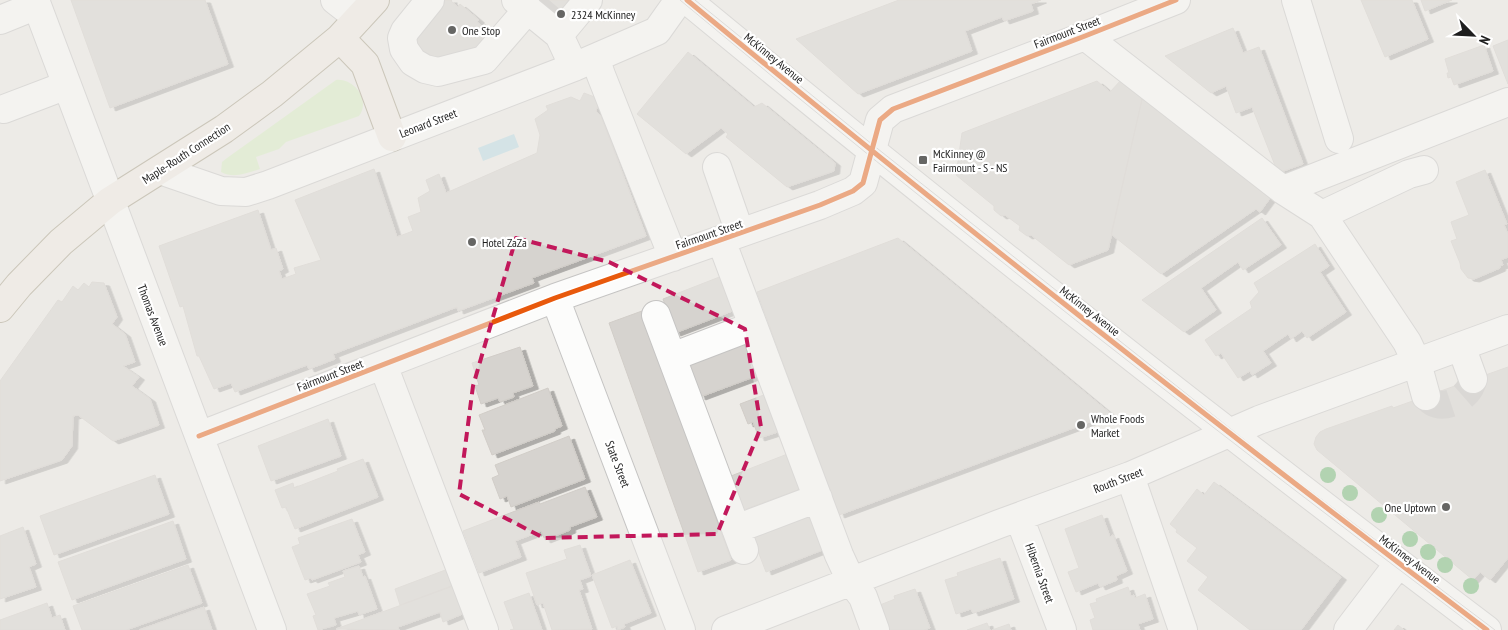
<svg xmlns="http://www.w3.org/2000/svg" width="1508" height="630" viewBox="0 0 1508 630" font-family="'PT Sans Narrow',sans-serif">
	<defs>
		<filter id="shadow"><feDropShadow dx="5.5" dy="3" stdDeviation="0" flood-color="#0004"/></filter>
	</defs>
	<rect width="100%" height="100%" fill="#edebe7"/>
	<path fill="#d8eec2" d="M336,80c18,-2 35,20 23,36l-73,26 -7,7 -23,8 4,12c-13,4 -26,10 -39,3l1,-10 5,-4z"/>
	<path fill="#b6dae4" d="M514,134l5,13 -36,14 -5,-13z"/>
	<path fill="#d6d3cf" stroke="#d1cdc8" filter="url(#shadow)" d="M71,0h134l23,64 -118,44z
		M438,0h14l-1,1 7,6 2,-3 19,16 -2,2 6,5 2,-3 10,9 -19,22 -51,4 -16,-14z
		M537,0h38l-13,21z
		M899,0h142l-10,4 2,7 -29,10 -2,-4 -37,14 7,20 -114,43 -62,-55z
		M1361,0h51l16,39 -43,18z
		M1421,0h31l-27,11z
		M1233,28l10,25 16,-6 44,117 -25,9 -26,-66 -16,6 -10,-27 -15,7 -46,-37z
		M1508,40v44l-15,-38z
		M1484,45l9,26 -39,14 -3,-8 -3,1 -1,-5h2l-4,-14z
		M688,52l66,55 8,-4 73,60 -1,8 -47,16 -61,-50 2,-3 -7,-6 -35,26 -49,-40z
		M1122,79l21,16 -35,155 -39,15 -38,-30 -4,1 -8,-6 1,-4 -15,-11 -4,1 -7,-6v-4l-38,-31 6,-42 135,-52 13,11z
		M584,93l16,6 -4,12 5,5 45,120 -114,42 2,5 -76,28 -1,-4 -124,47 2,5 -26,10 -2,-4 -72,27 -4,-9 -17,6 -15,-33h-2l-14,-50 -3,1 -21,-61 99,-36 13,40 5,-2 7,21 -4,2 3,8 14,-5 -2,-6 27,-8 -26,-60 79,-31 23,68 16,-6 -5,-14 13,-5 -3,-14 12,-7 -4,-11 13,-6 7,19 91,-40 3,-18 -5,-16 13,-9 -2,-4 25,-9 9,4z
		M1143,95l128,102 -11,15 -4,-3 -95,65 -50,-40z
		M1485,170l22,54 -3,1 4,9v23l-7,3 2,5 -3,1v2l-26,11 -6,-1 -7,-9 -1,-6 -9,-22 6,-2 -6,-17 18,-7 -13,-33z
		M1262,218l19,27 -38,25 -5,-8 -37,26 15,22 -32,22 -42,-32z
		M898,238l213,176 -272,101 -82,-223z
		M1315,244l14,22 -9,6 26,40 -39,26 -5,-7 -11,8 -3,-5 -25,17 8,12 -19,12 -2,-4 -12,7 -17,-25 -5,3 -11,-16 47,-32 -2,-6 9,-10 -5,-9z
		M722,276l13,34 -60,23 -12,-34z
		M92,282l12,1 13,34 -5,7 13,10 10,28 -12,4 16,11 -7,9 18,13 9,26 -46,16 -35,-26 -5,1 -1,30 -10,14 -62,21v-100l58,-81 4,2 11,-16 5,4 6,-7 5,4z
		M642,311l89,249 -33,12 -89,-249z
		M746,341l13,34 -59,22 -13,-34z
		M520,347l13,39 -20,7 1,4 -14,5 -2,-4 -17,6 -6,-18 4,-1 -7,-22z
		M1508,367v191l-18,22 -10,-8 -7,8 -156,-130 -3,-6 2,-7 4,-5 6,-3 66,-23 1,2z
		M548,388l14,38 -7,3v2l-63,24 -10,-25h3l-6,-15z
		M769,393l12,38 -22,7 -6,-16 -5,2 -8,-20z
		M328,419l13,37 -70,25 -13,-35z
		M569,436l16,43 -74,28 -4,-11 -7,3 -8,-21 7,-3 -4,-10z
		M790,453l13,35 -60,22 -12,-34z
		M363,459l15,38 -83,32 -9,-22 -4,1 -7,-18 18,-7 1,5 44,-17 -1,-2z
		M155,475l14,39 -115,41 -14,-39z
		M1214,482l127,95 -40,53h-51l-52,-40 10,-13 -21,-16 10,-13 -21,-16 1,-2 -7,-6 27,-35 7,6z
		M585,487l12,30 -27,10v3l-25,10 -4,-9 -26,10 6,16 -42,16 -16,-42 76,-29 1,2z
		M812,515l13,34 -59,23 -13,-34z
		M1102,515l8,22 3,-2 14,36 -11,5 1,4 -17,7 -2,-4 -22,9 -8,-20 11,-4 -14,-39z
		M352,519l13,33 -7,3 3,7 -49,18 -1,-2 -6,2 -13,-33 8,-3 -2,-6z
		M173,521l13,38 -114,41 -14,-38z
		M23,527l13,37 -7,3 7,20 -36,12v-63z
		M580,545l11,31 -11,4 3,9 -4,1 13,39 -40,1 -9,-27 -6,2 -11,-32 41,-14 -3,-9z
		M1000,558l14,41 -41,14 -2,-4 -15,5 -11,-34 13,-4 -1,-3z
		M630,560l21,53 -27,11 1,3 -7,3 -1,-4 -5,2 -20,-53z
		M188,565l14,38 -76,27h-44l-9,-24z
		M359,566l4,11 2,-1 12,33 -18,6 -1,-4 -24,7 2,7 -18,5 -5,-14 3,-1 -9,-21 23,-8 -2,-3 17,-6 -2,-6z
		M448,569l6,16 -54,20 -5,-16z
		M456,585l9,28 -22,9 -3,-10 -42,15 1,3 -63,-1z
		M1128,587l3,9 3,-1 1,3 10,-4 8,25 -15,5 2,6h-47l-3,-10 5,-2 -5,-14 7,-2 -1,-3z
		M915,589l15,39 -6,2h-40l-9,-23 20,-8 -1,-3z
		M529,593l13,37h-32l4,-1 -10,-27z
		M47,603l5,15 8,-3 5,15h-65v-10z
		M204,607l8,23h-73z
		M987,623l3,7h-23z
		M1009,624l2,6h-19z
		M1398,625l6,5h-10z"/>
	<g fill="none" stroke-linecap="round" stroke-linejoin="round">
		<path stroke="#c4c2bf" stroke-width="28" stroke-dasharray="28 14" stroke-linecap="butt" d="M544,6l5,-6
			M1426,396c2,2 4,5 6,6 15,9 39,-6 41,-23"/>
		<defs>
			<path id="minor" d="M35,0l237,630
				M335,0l23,18
				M430,0l-25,31 -3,7 2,11 9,13 12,7 13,3 46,-12 44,-51
				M516,0l43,35 15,32
				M687,0c262,216 529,425 800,630
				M1296,0l43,139
				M0,20l37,-15
				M559,35l29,-35
				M1085,36l198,154 39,25 85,127 10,21 9,33
				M595,58l6,17 72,182
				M4,109l63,-24
				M717,167l23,66
				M160,170l61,21 25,1 22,-7 306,-118 83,-36 22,-31
				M1283,190l225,-88
				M1322,215l87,-41 15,-4
				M721,240l118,315 12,26 12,16 12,33
				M555,298l126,332
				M656,315l88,235
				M1461,346l12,33
				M672,357l81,-31
				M383,365l101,265
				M199,436l356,-138 265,-93 33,-14 10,-8 17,-63 13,-11 192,-73 91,-36
				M1130,476l53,154
				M1019,517l43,113
				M736,529l82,-31
				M726,630l273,-106 131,-48 129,-56 249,-91
				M1348,630l51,-67"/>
			<path id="major" d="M340,38l25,26 27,73
				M0,308l19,-23 42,-43 49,-41 114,-72 48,-35 68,-56 35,-38"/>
		</defs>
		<use href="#minor" stroke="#c5c4c3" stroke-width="30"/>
		<use href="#major" stroke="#a39a83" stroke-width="30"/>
		<use href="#minor" stroke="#fcfcfb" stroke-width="28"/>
		<use href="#major" stroke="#f1ece4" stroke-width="28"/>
		<path stroke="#cacac9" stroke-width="1" d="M680,0c260,217 528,426 799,630
			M695,0l178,145 325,258 82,65 215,162"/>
		<defs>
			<path id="cycleway" d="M687,0c262,216 529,425 800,630
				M199,436l356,-138 265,-93 33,-14 10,-8 17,-63 13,-11 192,-73 91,-36"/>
		</defs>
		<use href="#cycleway" stroke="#fff" stroke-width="8"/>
		<use href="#cycleway" stroke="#e8590c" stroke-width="5"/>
	</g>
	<g fill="#6bb570">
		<circle cx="1328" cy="475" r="8"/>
		<circle cx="1350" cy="493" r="8"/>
		<circle cx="1379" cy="515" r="8"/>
		<circle cx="1410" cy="539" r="8"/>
		<circle cx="1428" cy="552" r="8"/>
		<circle cx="1445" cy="565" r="8"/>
		<circle cx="1471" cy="586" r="8"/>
	</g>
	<path d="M0 0H1508V630H0ZM516,238l93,24 136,67 16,98 -44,107 -173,4 -85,-44 14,-108z" fill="#edebe7" fill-opacity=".55" fill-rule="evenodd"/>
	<path fill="none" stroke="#c2185b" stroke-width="4" stroke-dasharray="10 6" stroke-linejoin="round" d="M516,238l93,24 136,67 16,98 -44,107 -173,4 -85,-44 14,-108z"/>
	<g fill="#666664" stroke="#fff" stroke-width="2">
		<circle cx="561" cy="14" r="5"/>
		<circle cx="452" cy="30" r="5"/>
		<rect x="918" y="155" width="10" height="10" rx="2.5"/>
		<circle cx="472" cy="242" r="5"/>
		<circle cx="1081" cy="425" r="5"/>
		<circle cx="1446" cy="507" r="5"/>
	</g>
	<g text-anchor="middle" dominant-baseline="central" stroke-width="4.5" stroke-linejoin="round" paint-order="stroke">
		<g font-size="12" fill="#1e1e1e" stroke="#fff" text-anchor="start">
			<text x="571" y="14">2324 McKinney</text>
			<text x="462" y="30">One Stop</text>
			<text x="933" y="153">McKinney @<tspan x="933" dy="14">Fairmount - S - NS</tspan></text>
			<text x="482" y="242">Hotel ZaZa</text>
			<text x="1091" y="418">Whole Foods<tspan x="1091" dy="14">Market</tspan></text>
			<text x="1436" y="507" text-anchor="end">One Uptown</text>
		</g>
		<g font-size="12" fill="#1e1e1e" stroke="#fff">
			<text transform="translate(1067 32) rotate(-21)">Fairmount Street</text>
			<text transform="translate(774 58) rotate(39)">McKinney Avenue</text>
			<text transform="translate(428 123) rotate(-21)">Leonard Street</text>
			<text transform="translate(186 153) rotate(-33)">Maple-Routh Connection</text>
			<text transform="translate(709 234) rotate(-19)">Fairmount Street</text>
			<text transform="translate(1090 311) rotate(38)">McKinney Avenue</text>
			<text transform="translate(153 315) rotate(69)">Thomas Avenue</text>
			<text transform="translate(330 375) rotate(-21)">Fairmount Street</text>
			<text transform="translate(618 464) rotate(69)">State Street</text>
			<text transform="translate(1118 480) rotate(-21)">Routh Street</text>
			<text transform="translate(1410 559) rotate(37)">McKinney Avenue</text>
			<text transform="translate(1040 573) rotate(70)">Hibernia Street</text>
		</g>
	</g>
	<g transform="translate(1473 35) rotate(114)" stroke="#ffffff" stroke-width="4" paint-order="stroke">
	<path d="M0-4L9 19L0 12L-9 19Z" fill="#1e1e1e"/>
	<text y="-8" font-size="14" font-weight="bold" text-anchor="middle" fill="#1e1e1e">N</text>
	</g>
</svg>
